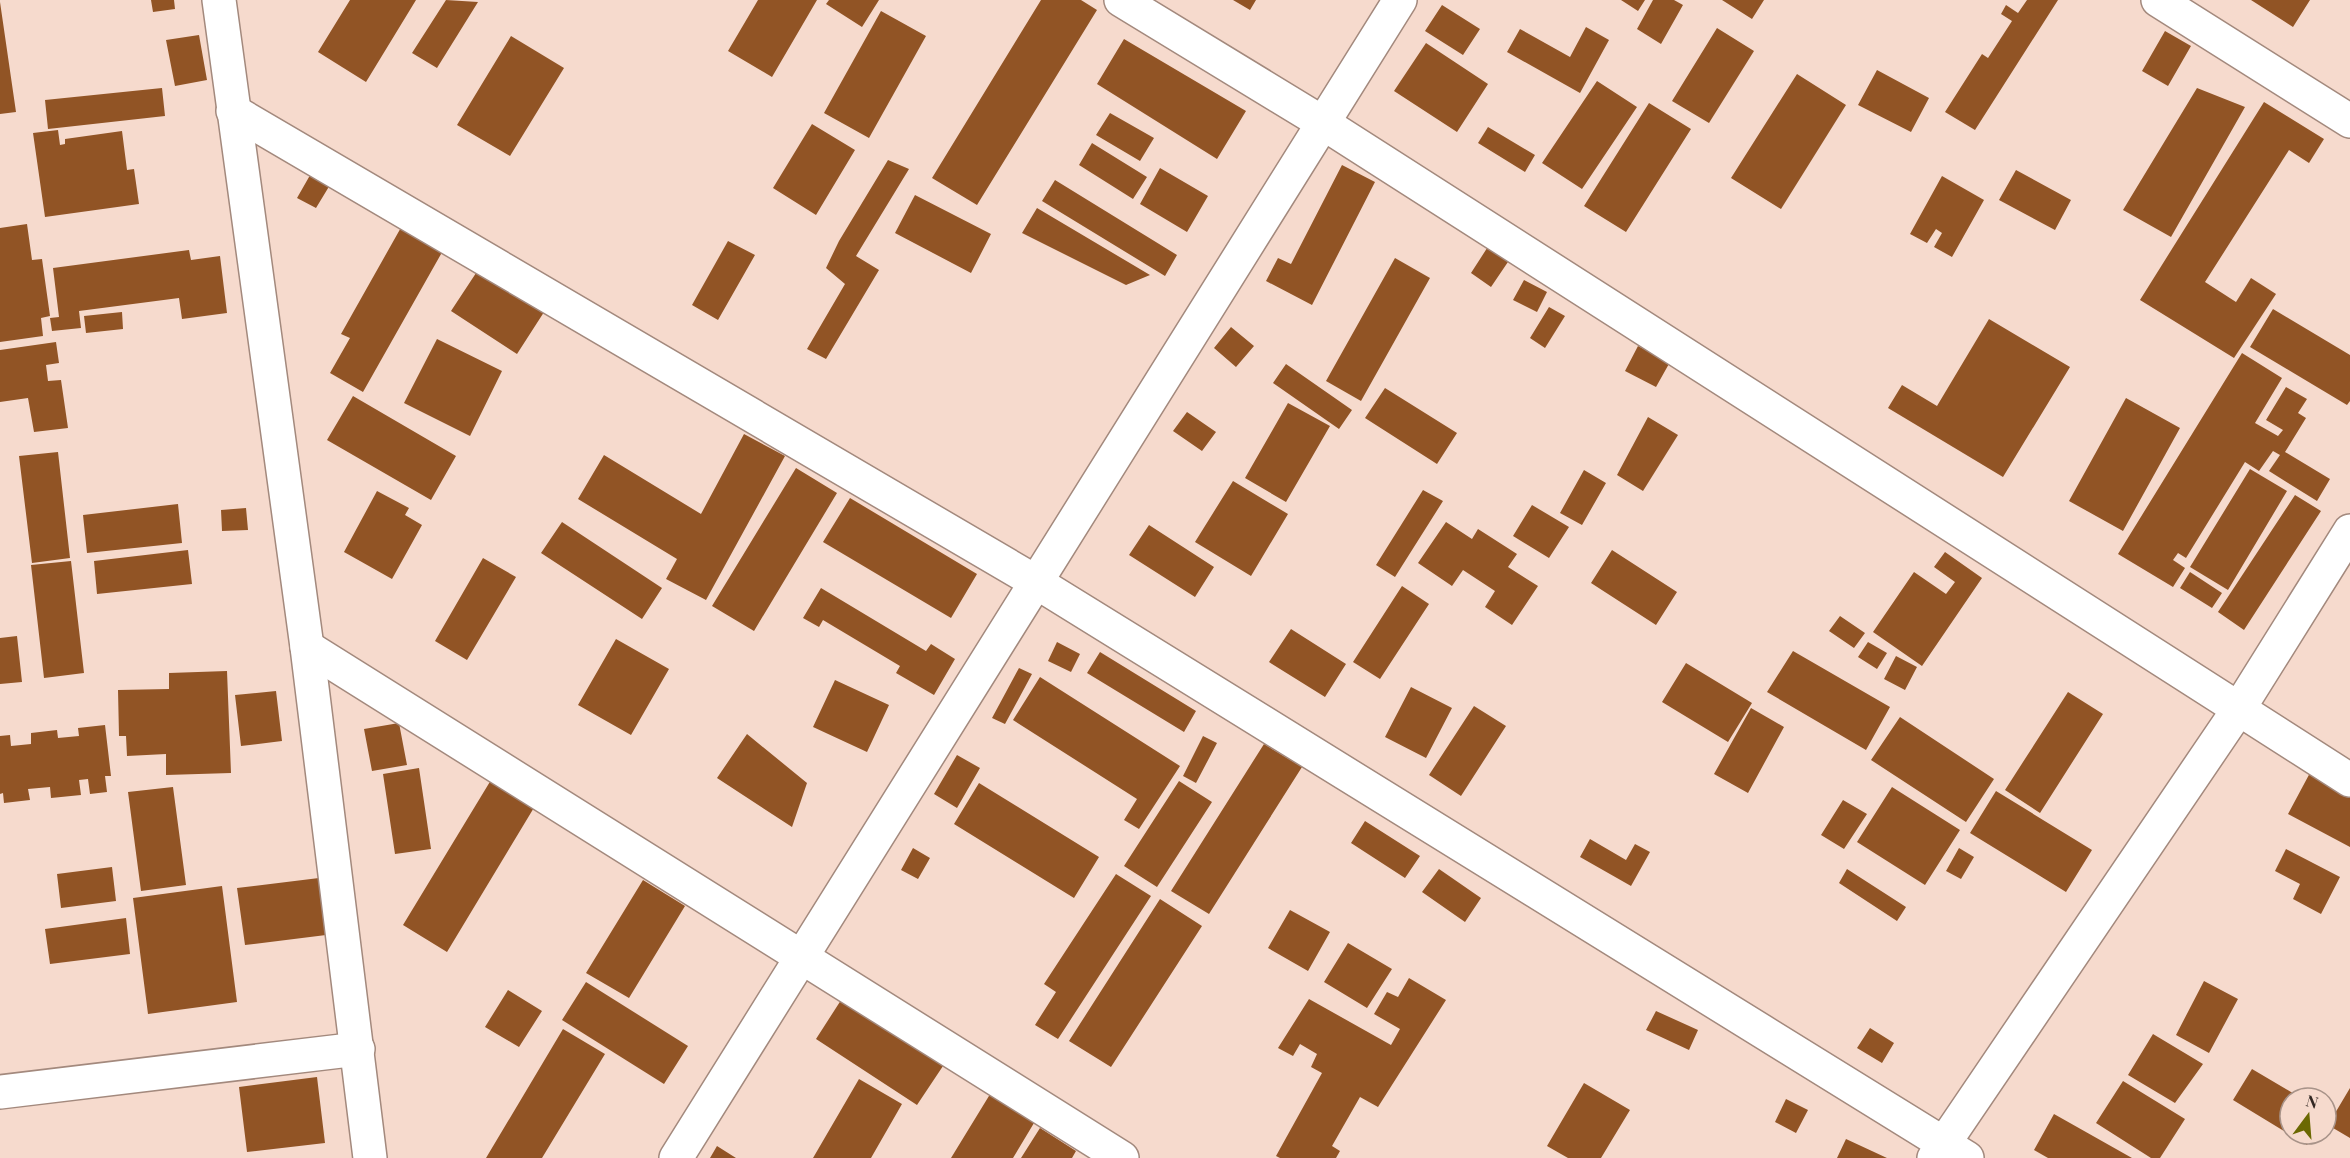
<svg xmlns="http://www.w3.org/2000/svg" width="2350" height="1158" viewBox="0 0 2350 1158" font-family="'Playfair Display',serif">
	<rect width="100%" height="100%" fill="#f6dacd"/>
	<path fill="#915425" d="M151,0h23l1,9 -22,3z
		M350,0h66l-50,82 -48,-30z
		M446,0l32,2 -41,66 -25,-15z
		M758,0h59l-45,77 -44,-26z
		M829,0h50l-17,27 -36,-23z
		M1041,0h40l16,10 -120,195 -45,-27z
		M1233,0h23l-6,10z
		M1621,0h24l-7,11z
		M1653,0h21l9,5 -22,39 -24,-15z
		M1722,0h42l-12,19z
		M2027,0h31l-83,130 -30,-18 37,-58 6,4 24,-37 -11,-7 5,-9 12,8z
		M2251,0h59l-17,27z
		M0,2l16,110 -16,2z
		M1442,5l38,24 -17,26 -38,-24z
		M881,11l45,25 -57,102 -45,-25z
		M1586,27l23,13 -29,53 -73,-41 13,-23 50,28z
		M1717,28l37,23 -45,72 -37,-22z
		M2165,31l26,15 -23,40 -26,-15z
		M199,35l8,45 -32,6 -9,-46z
		M511,36l53,32 -54,88 -53,-31z
		M1124,39l122,72 -29,48 -120,-75z
		M1426,43l62,41 -31,48 -63,-41z
		M1877,70l52,28 -18,34 -53,-27z
		M1797,74l49,31 -65,104 -50,-31z
		M1597,81l40,26 -55,82 -40,-26z
		M162,88l3,28 -117,13 -3,-29z
		M2197,88l48,19 -74,130 -48,-27z
		M2264,102l60,37 -15,24 -20,-13 -84,132 31,20 15,-24 25,16 -42,64 -94,-58z
		M1649,103l42,26 -65,103 -42,-26z
		M1110,113l44,25 -14,23 -44,-26z
		M812,124l43,26 -39,65 -43,-27z
		M1488,127l47,28 -10,17 -47,-29z
		M58,130l2,15 5,-1v-5l57,-8 5,39 7,-1 5,35 -94,13 -12,-84z
		M1092,143l55,34 -14,22 -54,-34z
		M888,160l21,9 -53,87 23,14 -53,89 -19,-10 38,-65 -19,-16 13,-27z
		M317,163l19,12 -20,33 -19,-10z
		M1342,165l33,17 -63,123 -46,-24 12,-23 13,6z
		M1160,168l48,28 -21,36 -47,-28z
		M2016,170l55,30 -16,30 -56,-30z
		M1942,176l42,24 -32,57 -18,-10 8,-14 -6,-4 -9,14 -17,-9z
		M1055,180l122,75 -12,21 -123,-75z
		M915,195l76,39 -20,39 -76,-40z
		M1037,208l113,67 -24,10 -104,-52z
		M27,224l5,36 10,-1 8,57 -9,2 2,18 -43,6v-114z
		M403,224l42,23 -82,145 -33,-19 20,-35 -9,-4z
		M728,241l27,14 -37,65 -26,-15z
		M1491,242l21,14 -21,31 -20,-14z
		M189,250l2,10 29,-4 7,57 -45,6 -3,-21 -100,13 2,17 -29,3 -2,-13 9,-1 -6,-49z
		M1395,258l35,20 -69,123 -35,-20z
		M480,267l66,42 -29,45 -66,-43z
		M1524,280l23,12 -10,20 -24,-12z
		M1549,307l16,9 -20,32 -15,-10z
		M2273,309l77,46v46l-3,4 -97,-58z
		M122,312l1,17 -37,4 -2,-17z
		M1989,319l81,48 -67,110 -115,-69 14,-23 35,21z
		M1231,327l23,19 -18,21 -22,-19z
		M437,339l65,32 -32,65 -66,-33z
		M56,342l3,21 -13,2 2,16 13,-1 7,48 -34,4 -6,-34 -28,4v-52z
		M1638,346l32,16 -14,25 -31,-16z
		M2242,353l40,25 -27,45 23,13 5,-6 -17,-10 20,-33 21,12 -9,14 8,5 -21,34 45,27 -13,22 -48,-30 11,-16 -7,-4 -14,20 -14,-9 -59,96 -8,-5 -5,7 12,8 -12,19 -55,-33z
		M1286,364l66,46 -13,19 -66,-46z
		M1385,388l72,45 -20,31 -72,-46z
		M353,396l103,60 -25,44 -104,-60z
		M2126,398l54,30 -57,103 -54,-30z
		M1288,403l42,23 -44,76 -41,-24z
		M1187,412l29,20 -14,19 -29,-20z
		M1648,417l30,18 -35,56 -26,-16z
		M744,434l41,22 -79,144 -40,-21 11,-20 -99,-60 26,-44 97,59z
		M58,452l12,106 -38,5 -13,-107z
		M796,468l41,25 -83,138 -42,-25z
		M2250,469l37,22 -59,99 -38,-23z
		M1584,470l22,13 -24,42 -22,-12z
		M1233,481l55,33 -37,62 -56,-34z
		M1423,490l20,11 -48,76 -19,-12z
		M377,491l32,17 -4,7 17,10 -30,54 -48,-27z
		M2295,495l26,16 -77,119 -26,-18z
		M850,498l127,76 -26,44 -128,-76z
		M178,504l4,39 -95,10 -4,-38z
		M1532,505l37,22 -20,31 -36,-22z
		M246,508l2,22 -26,1 -1,-21z
		M562,522l100,66 -20,31 -101,-66z
		M1446,522l26,17 6,-10 39,25 -9,13 30,19 -26,39 -27,-18 10,-16 -32,-21 -11,16 -34,-23z
		M1149,525l65,42 -19,30 -66,-42z
		M188,550l4,34 -95,10 -3,-33z
		M1612,550l65,42 -21,33 -65,-42z
		M1945,552l37,26 -60,88 -49,-34 41,-60 32,22 9,-12 -21,-15z
		M483,558l33,19 -49,83 -32,-19z
		M71,561l13,112 -40,5 -13,-113z
		M2190,572l32,21 -10,15 -32,-20z
		M1402,586l27,18 -49,75 -27,-17z
		M821,588l105,63 5,-7 24,15 -21,36 -38,-22 4,-7 -77,-46 -4,7 -16,-9z
		M1840,616l25,17 -11,15 -25,-17z
		M1291,629l55,35 -21,33 -56,-35z
		M17,636l5,46 -22,2v-46z
		M616,639l53,30 -38,66 -53,-30z
		M1057,642l23,12 -9,18 -23,-11z
		M1868,642l19,11 -10,16 -19,-12z
		M1793,651l97,56 -24,43 -99,-58z
		M1100,652l96,59 -12,21 -97,-59z
		M1896,656l21,11 -12,23 -21,-11z
		M1686,663l66,40 -24,39 -66,-40z
		M1019,668l13,6 -27,50 -13,-6z
		M227,671l4,102 -65,2v-21l-39,2 -1,-20h-7l-1,-46 51,-1v-16z
		M1040,677l140,89 -41,63 -15,-9 13,-21 -124,-79z
		M835,680l54,25 -22,47 -54,-25z
		M1411,687l41,21 -26,50 -41,-21z
		M276,691l6,50 -41,5 -6,-51z
		M2068,692l35,22 -63,99 -35,-23z
		M1474,706l32,20 -45,70 -32,-21z
		M1751,708l33,19 -36,66 -34,-19z
		M1900,717l94,62 -28,43 -95,-62z
		M399,723l8,42 -35,6 -8,-42z
		M105,725l6,51h-6l2,16 -17,2 -2,-15 -9,1 2,15 -30,3 -1,-11 -22,2 2,11 -26,3 -1,-10 -3,1v-58l10,-1 1,11 20,-2v-11l26,-3 1,8 21,-2 -1,-8z
		M747,734l60,49 -15,44 -75,-49z
		M1203,736l14,7 -21,40 -13,-7z
		M1264,744l38,23 -93,147 -38,-23z
		M957,755l23,13 -23,40 -23,-14z
		M419,768l12,81 -36,5 -12,-80z
		M2311,771l39,21v55l-62,-33z
		M491,780l44,26 -88,146 -44,-27z
		M1179,781l33,21 -55,85 -33,-21z
		M979,783l120,74 -25,41 -120,-74z
		M173,787l13,98 -45,6 -13,-99z
		M1892,787l68,43 -35,55 -68,-43z
		M1996,791l96,59 -26,42 -96,-59z
		M1843,800l24,14 -23,35 -23,-14z
		M1365,821l55,35 -15,22 -54,-35z
		M1590,839l36,21 9,-16 15,8 -19,34 -51,-29z
		M913,848l17,10 -12,21 -17,-9z
		M1959,848l15,9 -13,22 -15,-8z
		M2286,849l54,28 -19,37 -28,-15 7,-15 -25,-13z
		M112,867l4,34 -55,7 -4,-34z
		M1439,869l42,29 -16,24 -43,-30z
		M1847,869l59,38 -9,14 -58,-38z
		M1116,874l35,22 -93,143 -23,-14 21,-33 -12,-8z
		M319,878l7,57 -81,10 -8,-57z
		M643,880l42,26 -56,92 -43,-25z
		M222,886l15,116 -89,12 -15,-116z
		M1160,899l42,27 -91,141 -42,-26z
		M1290,910l40,22 -22,39 -40,-23z
		M126,918l4,36 -80,10 -5,-35z
		M1348,943l44,26 -25,39 -43,-26z
		M1409,978l37,22 -68,107 -18,-10 -28,49 8,5 -4,7h-56l-4,-2 46,-83 -11,-6 6,-13 -17,-10 -7,12 -15,-8 31,-49 82,46 9,-16 -26,-15 13,-22 11,5z
		M2204,981l34,18 -29,54 -33,-18z
		M586,982l102,64 -24,38 -102,-64z
		M508,990l34,21 -23,36 -34,-20z
		M843,997l102,66 -28,42 -101,-66z
		M1656,1011l42,19 -9,20 -43,-20z
		M1870,1028l24,15 -12,20 -25,-15z
		M563,1029l42,25 -63,104h-56z
		M2153,1034l50,30 -28,39 -47,-28z
		M2252,1069l49,29h-11v36h24l-7,11 -74,-45z
		M317,1077l8,66 -78,9 -8,-65z
		M859,1079l43,25 -31,54h-58z
		M2123,1081l62,38 -25,39h-9l-55,-35z
		M1584,1083l46,27 -29,48h-33l-21,-12z
		M2350,1088v50l-22,-13z
		M992,1091l45,27 -24,40h-62z
		M1786,1099l22,11 -12,23 -21,-11z
		M2054,1114l78,44h-84l-14,-8z
		M1040,1128l36,23 -4,7h-51z
		M1846,1139l41,19h-50z
		M717,1146l19,12h-26z"/>
	<g fill="none" stroke-linecap="round" stroke-linejoin="round">
		<defs>
			<path id="street" d="M1121,0l202,123 1027,657
				M2158,0l192,121
				M233,111l803,471 931,576
				M307,647l815,511
				M0,1092l358,-43
				M1934,1158l304,-448 112,-179"/>
			<path id="secondary" d="M219,0l88,647 63,511
				M676,1158l724,-1158"/>
		</defs>
		<use href="#street" stroke="#a3897d" stroke-width="36"/>
		<use href="#secondary" stroke="#a3897d" stroke-width="36"/>
		<use href="#street" stroke="#fff" stroke-width="33"/>
		<use href="#secondary" stroke="#fff" stroke-width="33"/>
	</g>
	<g transform="translate(2308 1116) rotate(16)"><circle r="28" fill="#f6dacd" stroke="#a89389" stroke-width="1.5"/>
	<path d="M0-4.5L10 22L0 15L-10 22Z" fill="#6b6802"/>
	<text y="-9" font-size="16" font-weight="bold" text-anchor="middle" fill="#332823">N</text>
	</g>
</svg>
